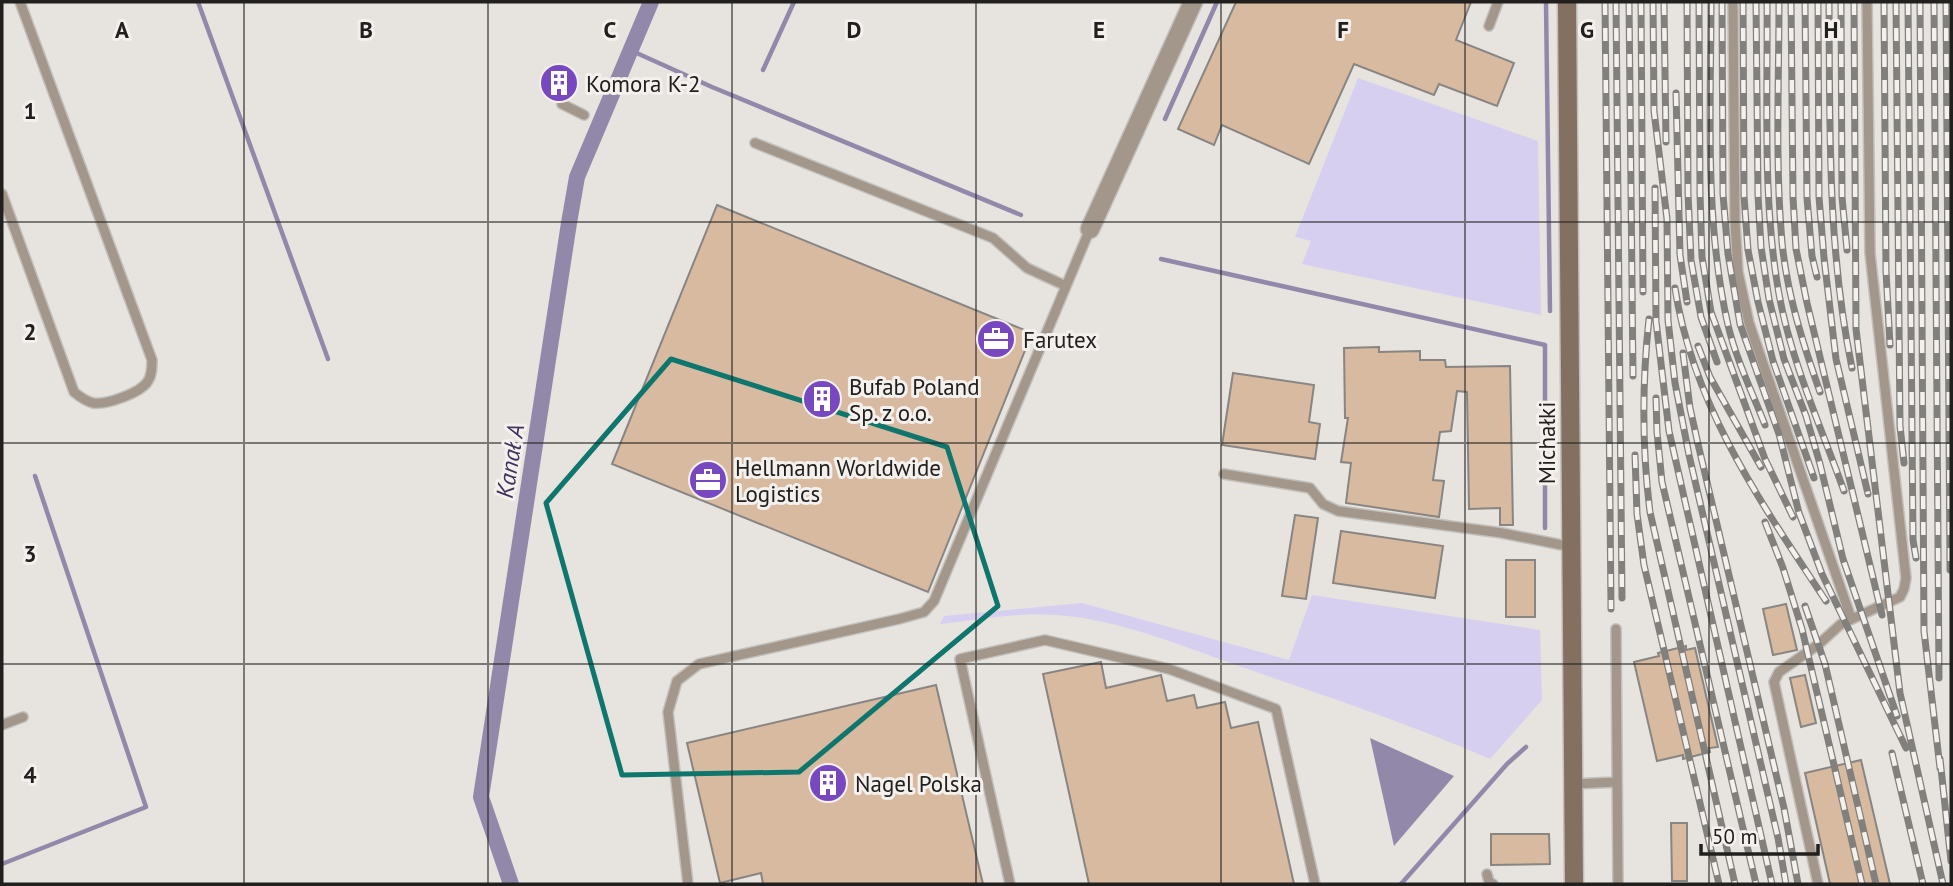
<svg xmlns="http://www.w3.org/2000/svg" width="1953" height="886" viewBox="0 0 1953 886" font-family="'PT Sans',sans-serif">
	<rect width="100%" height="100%" fill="#e7e3df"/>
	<path fill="#d7cff0" d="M1358,78l180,63 3,174 -239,-51 9,-23 -16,-4z
		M1312,595l228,35 2,70 -52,59c-80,-35 -162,-62 -245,-91 -61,-21 -123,-48 -188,-53 -39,-3 -78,5 -117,9l4,-8 138,-13 207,57z"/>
	<path fill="#9289aa" d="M1370,738l84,38 -60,70z"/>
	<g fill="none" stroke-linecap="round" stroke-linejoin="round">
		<path stroke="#9289aa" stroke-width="4.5" d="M198,2l130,357
			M1546,2l4,309
			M630,50l82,37 309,128
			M763,70l31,-68
			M1165,119l52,-117
			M1161,259l384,86v183
			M2,864l144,-57 -111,-331
			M1401,884l106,-120 19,-17"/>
		<path stroke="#9289aa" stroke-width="16" d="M511,884l-30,-87 88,-574 8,-46 74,-175"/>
	</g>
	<path fill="#d7baa0" stroke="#888582" stroke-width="2" d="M1236,2h235l-15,38 58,23 -17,43 -58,-22 -5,11 -80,-31 -45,100 -87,-39 -8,20 -36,-16z
		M556,71l14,7 -8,17 -14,-7z
		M717,205l315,128 -104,259 -316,-128z
		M1379,347v5l41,-1v9h25l1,7 64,-1 3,159h-13v-17l-31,1 -2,-117 -10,-1 -6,40 -11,1 -7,48 11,1 -5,36 -93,-14 5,-40 -10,-1 7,-44h-3l-1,-70z
		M1233,373l81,12 -5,37 11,2 -5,35 -93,-14z
		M1295,515l23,3 -12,81 -24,-3z
		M1341,531l102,15 -8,52 -102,-15z
		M1506,560h29v57h-29z
		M1786,604l11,46 -24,5 -10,-46z
		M1686,646v4l9,-2 23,99 -9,1 1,4 -27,7v-4l-26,6 -23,-99 25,-6 -1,-3z
		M1101,662l5,26 55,-13 6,26 27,-6 3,13 28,-6 6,26 27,-6 36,162h-205l-46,-210z
		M1805,675l11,48 -15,4 -11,-49z
		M936,685l47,199h-220l-2,-11 -41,10 -33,-140z
		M1861,760l29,124h-60l-25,-111z
		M1671,823h16v58h-15z
		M1491,834h58l1,30 -59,1z"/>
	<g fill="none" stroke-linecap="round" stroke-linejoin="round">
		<defs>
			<path id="lane" d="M1733,2l2,220 3,50 11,51 102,295
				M1489,26l9,-24
				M562,104l22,11
				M755,143l238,95 34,30 39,18
				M2,194l72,198c6,5 11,9 19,11 13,2 48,-10 55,-22 4,-6 4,-14 4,-21l-132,-358
				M1224,474l86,14 13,16 15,7 164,22 70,14
				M1616,629l2,255
				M2,725l21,-8
				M1573,784l44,-2
				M1487,874l2,8 4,2
				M688,884l-20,-172 9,-31 22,-17 200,-45 25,-7 10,-11 156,-372
				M1010,884l-50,-225 85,-19 124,29 107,40 39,175
				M1818,884l-44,-202 5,-10 40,-28 22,-20 59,-27 4,-8 2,-11 -36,-325 -3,-251"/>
			<path id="street" d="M1090,229l103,-227"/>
			<path id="secondary" d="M1567,2l7,882"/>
		</defs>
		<use href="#lane" stroke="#c3c0bc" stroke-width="12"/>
		<use href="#street" stroke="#c3c0bc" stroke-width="21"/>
		<use href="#secondary" stroke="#c3c0bc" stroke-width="21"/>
		<use href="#lane" stroke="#a3968b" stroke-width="9"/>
		<use href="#street" stroke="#a3968b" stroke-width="18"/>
		<use href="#secondary" stroke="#837061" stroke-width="18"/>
		<defs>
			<path id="rail" d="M1605,2l6,607
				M1616,2l6,596
				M1629,2l4,374
				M1641,2l2,290
				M1653,2l1,109 13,108 1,101 7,63 14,72 89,383 8,46
				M1664,2l2,140
				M1687,2l1,191 3,67 10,57 16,45
				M1699,2l1,191 2,64 9,55 54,147 28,58
				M1711,2c0,107 -7,218 17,323 8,34 24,67 37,100
				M1722,2l1,192 5,60 12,70 39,110 20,79 23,61 84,174
				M1743,2l1,194 4,54 10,52 15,59 41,117
				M1756,2l2,193 3,52 8,52 15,60 22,57 14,48 23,95 54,157
				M1767,2c1,96 -5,198 12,292 12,67 42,133 65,197
				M1779,2c0,79 -4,161 3,240 5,52 21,102 38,150
				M1791,2l2,195 3,52 11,54 75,312
				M1805,2l2,196 5,58 5,21
				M1818,2l1,195 5,61 12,101 32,135
				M1829,2c1,123 -2,245 23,366
				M1841,2l1,195 5,53
				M1854,2l2,327 44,364 43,191
				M1884,2l2,269 4,74
				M1896,2l4,424 4,37
				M1908,2l5,538 3,18
				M1920,2l4,629 16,137
				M1934,2l5,676
				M1946,2l4,568
				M1676,93l4,162 7,47
				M1655,188l1,133 13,110 103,453
				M1675,288c18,118 86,215 151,313
				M1649,319c-7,64 -7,129 1,193l85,372
				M1698,346l12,31 51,90
				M1683,353l7,55 8,36 86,364 14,76
				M1656,398l1,34 5,50 94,402
				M1635,455l2,59 7,51 75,319
				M1765,522l18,46 19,61 60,255
				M1805,606l20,58 51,220
				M1892,753l31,131
				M1940,759l11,102"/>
		</defs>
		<use href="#rail" stroke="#82807d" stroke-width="7"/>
		<use href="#rail" stroke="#f4f0ed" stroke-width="4.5" stroke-dasharray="13" stroke-linecap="butt"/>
	</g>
	<path fill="none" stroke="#0f766e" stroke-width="5" stroke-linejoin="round" d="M671,359l276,88 51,159 -199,166 -177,3 -76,-272z"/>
	<path fill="none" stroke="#21201e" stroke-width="2" stroke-opacity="0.55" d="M244,2v882M488,2v882M732,2v882M976,2v882M1221,2v882M1465,2v882M1709,2v882M2,222h1949M2,443h1949M2,664h1949"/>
	<defs>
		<symbol id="building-disc" viewBox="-11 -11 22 22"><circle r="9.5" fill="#7748c0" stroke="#f4f0ed"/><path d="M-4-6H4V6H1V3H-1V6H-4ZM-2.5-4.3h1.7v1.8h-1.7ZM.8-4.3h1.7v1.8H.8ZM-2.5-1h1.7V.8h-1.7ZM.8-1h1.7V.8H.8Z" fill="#fff"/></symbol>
		<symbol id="office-disc" viewBox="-11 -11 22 22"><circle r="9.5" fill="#7748c0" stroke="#f4f0ed"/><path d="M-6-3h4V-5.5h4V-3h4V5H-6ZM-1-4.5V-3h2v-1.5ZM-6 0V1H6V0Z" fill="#fff"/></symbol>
	</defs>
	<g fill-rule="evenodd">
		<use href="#building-disc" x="537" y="61" width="44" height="44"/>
		<use href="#office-disc" x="974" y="317" width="44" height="44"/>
		<use href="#building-disc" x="800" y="377" width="44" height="44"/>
		<use href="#office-disc" x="686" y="458" width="44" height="44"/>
		<use href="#building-disc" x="806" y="761" width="44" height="44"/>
	</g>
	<g text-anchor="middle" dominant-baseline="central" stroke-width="6" stroke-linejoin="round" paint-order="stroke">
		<g font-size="23" fill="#21201e" stroke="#f4f0ed" text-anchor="start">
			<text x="586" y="83">Komora K-2</text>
			<text x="1023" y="339">Farutex</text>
			<text x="849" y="386">Bufab Poland<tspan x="849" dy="26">Sp. z o.o.</tspan></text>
			<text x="735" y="467">Hellmann Worldwide<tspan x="735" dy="26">Logistics</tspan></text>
			<text x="855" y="783">Nagel Polska</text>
		</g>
		<g font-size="23" fill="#21201e" stroke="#f4f0ed">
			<text transform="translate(1546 443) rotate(-90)">Michałki</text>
		</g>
		<g font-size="24" font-style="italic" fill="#40315e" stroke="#f4f0ed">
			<text transform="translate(510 461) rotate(-81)">Kanał A</text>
		</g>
	</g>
	<g font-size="23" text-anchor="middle" font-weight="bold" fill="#21201e" stroke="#f4f0ed" stroke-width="6" stroke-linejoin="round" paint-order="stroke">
		<text x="122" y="38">A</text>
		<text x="366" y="38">B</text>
		<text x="610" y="38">C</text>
		<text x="854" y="38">D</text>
		<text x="1099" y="38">E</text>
		<text x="1343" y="38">F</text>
		<text x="1587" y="38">G</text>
		<text x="1831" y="38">H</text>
		<text x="30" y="119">1</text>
		<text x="30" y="340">2</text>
		<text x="30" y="562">3</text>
		<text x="30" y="783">4</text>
	</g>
	<rect width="1953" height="886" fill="none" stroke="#21201e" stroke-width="7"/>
	<path d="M1701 844v10h117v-10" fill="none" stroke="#21201e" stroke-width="3.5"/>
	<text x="1712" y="844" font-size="21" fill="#21201e" stroke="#f4f0ed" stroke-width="5" paint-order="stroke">50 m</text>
</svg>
